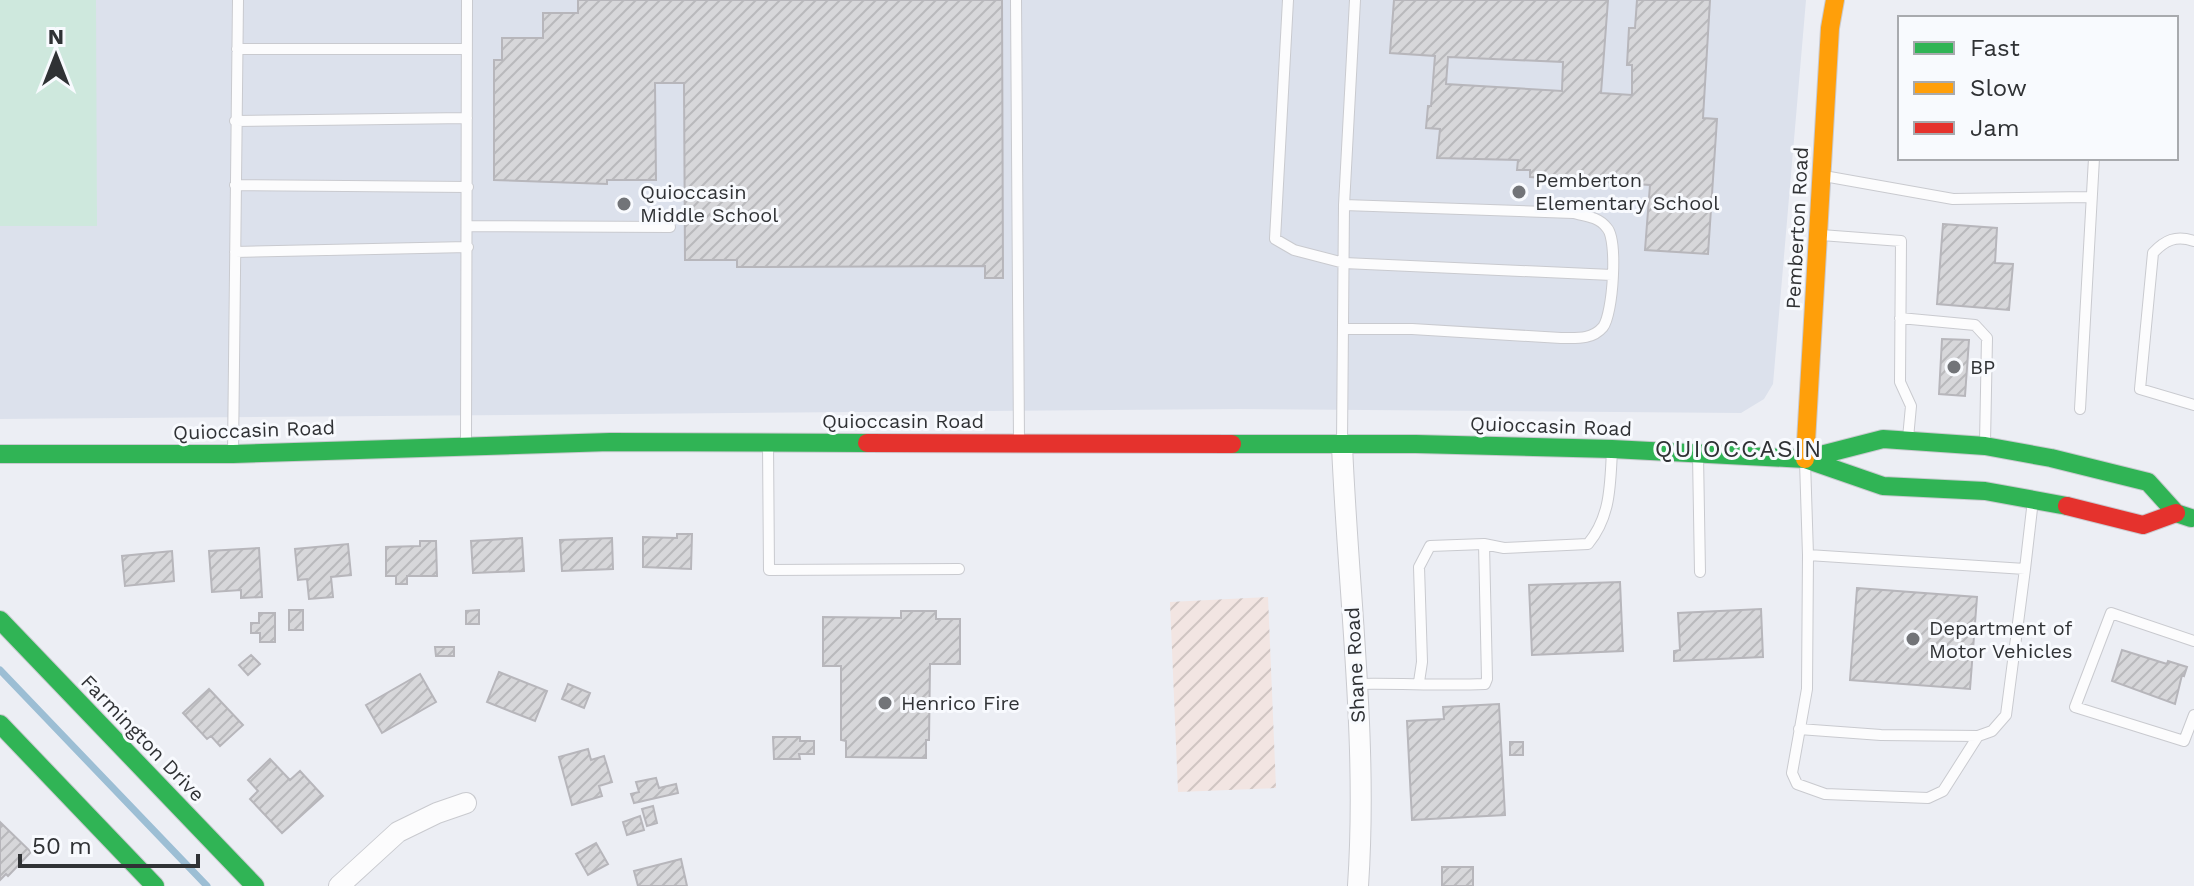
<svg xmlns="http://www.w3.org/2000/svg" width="2194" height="886" viewBox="0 0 2194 886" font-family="'Work Sans',sans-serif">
	<defs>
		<pattern id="industrial-furrows" width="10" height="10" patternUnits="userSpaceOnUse" patternTransform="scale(2)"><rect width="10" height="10" fill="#f2e5e2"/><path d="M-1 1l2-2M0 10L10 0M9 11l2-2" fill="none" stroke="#d0c5c2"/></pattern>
		<pattern id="building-hatch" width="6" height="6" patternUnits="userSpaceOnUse" patternTransform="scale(2)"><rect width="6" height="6" fill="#d7d7da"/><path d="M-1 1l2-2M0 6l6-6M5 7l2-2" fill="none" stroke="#b9b9bc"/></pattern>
	</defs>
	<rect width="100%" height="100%" fill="#eceef4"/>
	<path fill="#dce1ec" d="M0,0h1806l-33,384 -9,15 -23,14 -503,-4 -1238,10z"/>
	<path fill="url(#industrial-furrows)" d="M1268,597l8,191 -98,4 -8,-190z"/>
	<path fill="#cee8dd" d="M0,0h96l1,226h-97z"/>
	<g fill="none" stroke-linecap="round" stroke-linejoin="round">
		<path stroke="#9cbed4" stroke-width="7" d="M0,670l207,216"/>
	</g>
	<path fill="url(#building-hatch)" stroke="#b7b6bb" stroke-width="2" fill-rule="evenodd" d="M578,0h424l1,278h-18v-12l-248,1v-7h-52l-1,-177h-29l1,97h-49v4l-113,-4v-120h8v-22h41v-25h35z
		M1394,0h214l-7,93 31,2v-30h-5l2,-37h6l2,-28h73l-7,118 14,1 -9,135 -63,-4 5,-65 -120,-8v-7h-13l1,-10 -81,-2 3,-29 -14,-1 2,-22h3l4,-50 -45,-3zM1448,57l115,5 -1,29 -116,-7z
		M1943,224l54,4 -2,35 18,1 -4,46 -72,-6z
		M1942,339l27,1 -4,56 -26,-2z
		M677,534h15l-1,35 -48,-2v-30l34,1z
		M522,538l2,33 -51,2 -2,-32z
		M612,538l1,31 -51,2 -2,-31z
		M420,541h16l1,35h-30v8h-11v-8h-10v-29l34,-1z
		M348,544l3,31 -20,2 2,20 -24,2 -2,-20 -9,1 -3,-31z
		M259,548l3,49 -21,1v-8l-29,2 -3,-41z
		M172,551l2,30 -49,5 -3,-30z
		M1620,582l3,69 -91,4 -3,-70z
		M1857,588l120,9 -7,92 -120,-9z
		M1761,609l2,48 -89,4v-10l6,-1 -2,-37z
		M289,610h14v20h-14z
		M479,610v14h-13v-13z
		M901,611h35v8h24v45h-30l-1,76h-3v18l-80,-1v-16l-5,-1v-74h-18v-49l78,1z
		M259,613h16v29h-15v-9h-9v-10h8z
		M435,647h19v9h-18z
		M2122,650l45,14 1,-3 19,6 -3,9 -2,-1 -7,29 -63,-23z
		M251,655l9,9 -12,11 -9,-10z
		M499,672l48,19 -12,30 -48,-19z
		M420,674l16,28 -54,31 -16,-28z
		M568,684l22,9 -6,15 -22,-9z
		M209,689l34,36 -23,21 -9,-10 -4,3 -24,-26z
		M1499,704l6,111 -93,5 -5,-99 37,-2 -1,-12z
		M773,737h27v4h14v13h-15l1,5h-26z
		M1510,742h13v13h-13z
		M588,749l3,11 13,-4 8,26 -13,4 3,10 -30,9 -13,-48z
		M270,759l20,21 10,-9 23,25 -41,37 -32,-34 8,-8 -10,-11z
		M656,778l3,10 17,-4 2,9 -44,10 -3,-9 8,-2 -3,-10z
		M653,806l4,17 -10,3 -5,-17z
		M640,816l4,14 -17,5 -4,-13z
		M0,822l31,30 -23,24 -2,-2 -6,6z
		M596,843l12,21 -20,11 -12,-21z
		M681,859l6,27h-49l-4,-15z
		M1442,867h31v19h-31z"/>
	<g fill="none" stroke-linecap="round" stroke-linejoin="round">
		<defs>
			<path id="lane" d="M1016,0l3,441
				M1288,0l-13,239 19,11 50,13 268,12
				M237,49h230
				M235,121l232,-3
				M1824,176l129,23 137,-2
				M235,185l233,2
				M468,226l202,1
				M1821,235l80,6 -1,141 11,24 -3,32
				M2194,241c-18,-6 -29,-1 -41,12l-13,136 54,16
				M235,252l233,-5
				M1900,318l75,7 12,13 -2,105
				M1344,329h68l149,9c15,0 31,2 42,-11 10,-13 15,-87 4,-99 -8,-11 -21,-12 -34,-15l-229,-8
				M2080,409l14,-251
				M1342,443l2,-238 11,-205
				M768,444l1,126 190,-1
				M466,445l1,-445
				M233,454l5,-454
				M1698,455l2,117
				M1805,461l3,94 217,14 8,-69
				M1808,555l-1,134 -15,84 5,11 28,10 103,4 15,-7 35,-55
				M2194,641l-83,-28 -36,94 109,34 10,-26
				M1419,682l3,-20 -3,-95 11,-21 54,-2 20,4 84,-4c23,-28 22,-59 24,-93
				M1356,684c44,-1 86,2 129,0l2,-5 -3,-135
				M1799,729l82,6 97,1 14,-5 14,-16 19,-146"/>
			<path id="street" d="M1342,445c6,146 26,294 16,441
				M339,886l59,-54 39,-19 29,-10"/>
			<path id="fast" d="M1232,444h184l196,5 193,10 78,27 102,5 82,15
				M0,454h233l377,-12 257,1
				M1805,459l78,-20 102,7 66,12 97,24 28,31 15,5
				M0,620l255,266
				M0,724l155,162"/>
			<path id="slow" d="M1805,459l25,-431 5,-28"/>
			<path id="jam" d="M867,443l365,1
				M2067,506l76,19 33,-12"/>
		</defs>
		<use href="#lane" stroke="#c9cacf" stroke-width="12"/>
		<use href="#street" stroke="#c9cacf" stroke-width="22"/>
		<use href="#fast" stroke="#c9cacf" stroke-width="20"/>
		<use href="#slow" stroke="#c9cacf" stroke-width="20"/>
		<use href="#jam" stroke="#c9cacf" stroke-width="20"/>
		<use href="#lane" stroke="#fcfcfd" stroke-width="10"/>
		<use href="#street" stroke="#fcfcfd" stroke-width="20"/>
		<use href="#fast" stroke="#30b455" stroke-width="18"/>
		<use href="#slow" stroke="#ff9f0a" stroke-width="18"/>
		<use href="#jam" stroke="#e5322d" stroke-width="18"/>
	</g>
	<g fill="#727478" stroke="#f8fafe" stroke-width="3">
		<circle cx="1519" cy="192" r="8"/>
		<circle cx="624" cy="204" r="8"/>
		<circle cx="1954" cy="367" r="8"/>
		<circle cx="1913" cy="639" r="8"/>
		<circle cx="885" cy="703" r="8"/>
	</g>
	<g text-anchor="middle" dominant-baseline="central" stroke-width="6" stroke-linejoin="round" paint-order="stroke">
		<g font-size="20" fill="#303235" stroke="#f8fafe" text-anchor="start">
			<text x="1535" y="180">Pemberton<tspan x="1535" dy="23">Elementary School</tspan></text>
			<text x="640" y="192">Quioccasin<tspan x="640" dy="23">Middle School</tspan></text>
			<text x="1970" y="367">BP</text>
			<text x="1929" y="628">Department of<tspan x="1929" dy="23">Motor Vehicles</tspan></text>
			<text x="901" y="703">Henrico Fire</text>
		</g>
		<g font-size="20" fill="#303235" stroke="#f8fafe">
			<text transform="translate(1797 228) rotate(-87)">Pemberton Road</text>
			<text x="903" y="421">Quioccasin Road</text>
			<text transform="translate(1551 426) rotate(2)">Quioccasin Road</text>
			<text transform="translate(254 430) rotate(-2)">Quioccasin Road</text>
			<text transform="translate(1355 665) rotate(-93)">Shane Road</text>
			<text transform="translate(143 738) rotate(46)">Farmington Drive</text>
		</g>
		<g font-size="24" letter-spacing="2" fill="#303235" stroke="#f8fafe">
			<text x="1739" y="449">QUIOCCASIN</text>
		</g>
	</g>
	<rect x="1898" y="16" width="280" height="144" fill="#f8fafe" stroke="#a8aaae" stroke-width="2"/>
	<rect x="1914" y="42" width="40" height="12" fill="#30b455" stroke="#a8aaae" stroke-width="2"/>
	<text x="1970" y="56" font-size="24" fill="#303235">Fast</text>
	<rect x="1914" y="82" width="40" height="12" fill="#ff9f0a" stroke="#a8aaae" stroke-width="2"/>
	<text x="1970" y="96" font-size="24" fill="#303235">Slow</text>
	<rect x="1914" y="122" width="40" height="12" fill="#e5322d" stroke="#a8aaae" stroke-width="2"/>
	<text x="1970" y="136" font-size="24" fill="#303235">Jam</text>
	<g transform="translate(56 56)" stroke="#f8fafe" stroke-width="6" paint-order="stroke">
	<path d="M0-6L14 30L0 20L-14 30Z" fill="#303235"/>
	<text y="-12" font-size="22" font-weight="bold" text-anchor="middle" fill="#303235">N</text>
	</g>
	<path d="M20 854v12h178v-12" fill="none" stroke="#303235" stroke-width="4"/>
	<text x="32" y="854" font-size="24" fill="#303235" stroke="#f8fafe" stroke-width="6" paint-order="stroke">50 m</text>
</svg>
